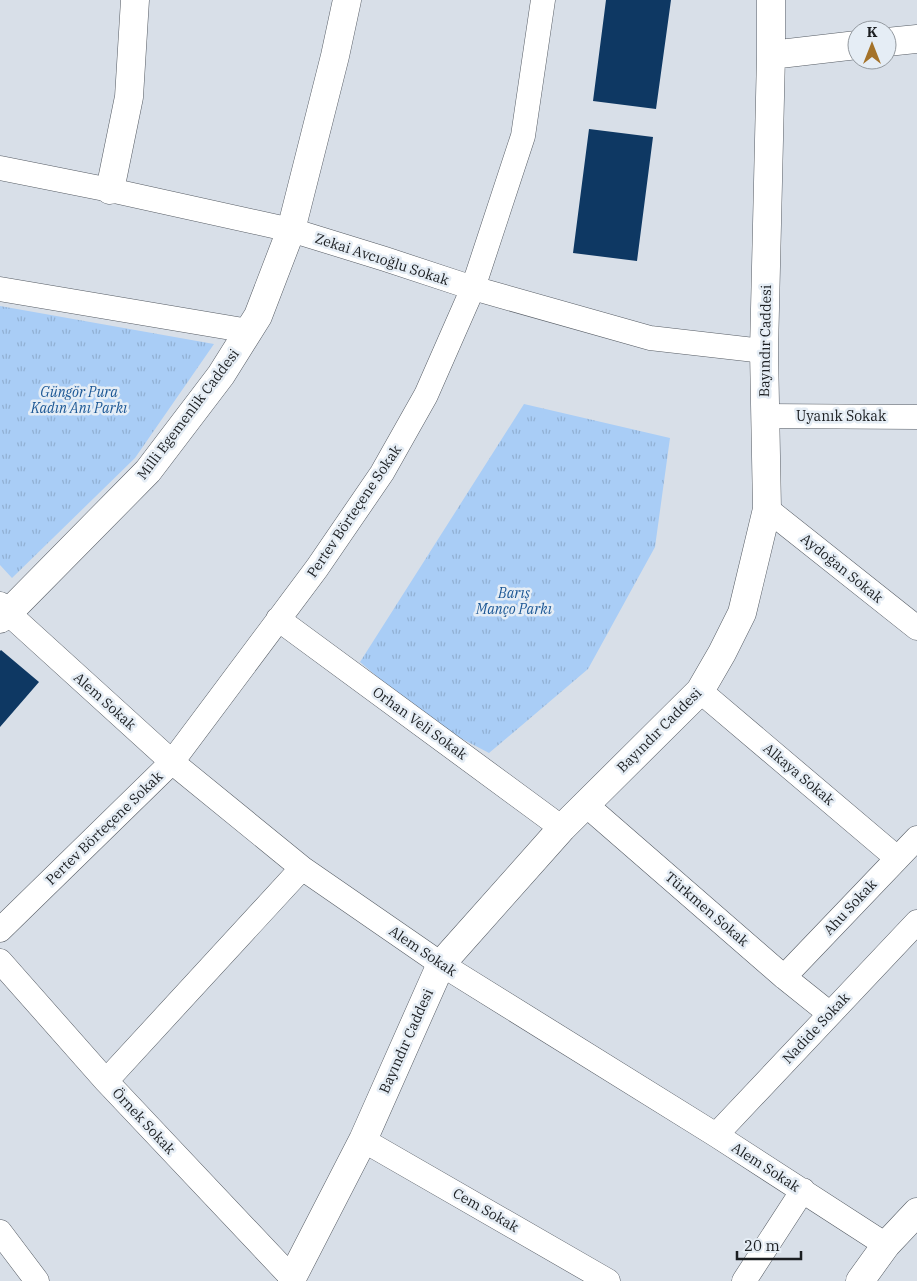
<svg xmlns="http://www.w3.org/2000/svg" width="917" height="1281" viewBox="0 0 917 1281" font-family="'IBM Plex Serif',serif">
	<defs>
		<pattern id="park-tufts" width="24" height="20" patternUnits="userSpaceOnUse" patternTransform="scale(1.25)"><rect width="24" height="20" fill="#a9cdf6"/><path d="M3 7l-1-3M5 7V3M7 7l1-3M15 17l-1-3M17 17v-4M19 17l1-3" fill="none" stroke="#91b0d3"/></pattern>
	</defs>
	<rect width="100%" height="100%" fill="#d8dfe8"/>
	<path fill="url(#park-tufts)" d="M0,306l214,38 -79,114 -123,120 -12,-13z
		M524,404l146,34 -15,109 -67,122 -99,84 -59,-31 -70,-60z"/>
	<path fill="#0e3863" d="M606,0h65l-15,109 -63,-8z
		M589,129l64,8 -16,124 -64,-8z
		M1,650l38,32 -39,45v-76z"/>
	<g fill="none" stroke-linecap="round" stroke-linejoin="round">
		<defs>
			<path id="street" d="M0,168l110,22 181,40 94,29 88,29 177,50 114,13
				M0,289l249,42
				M764,416l153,1
				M767,509l150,119
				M0,604l8,9 164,149 130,106 139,96 275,171 170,110
				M278,619l284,209
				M700,691l197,167
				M585,804l199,173 45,36
				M0,930l172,-168 145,-194 65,-95 44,-78 47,-107 50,-152 20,-136
				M0,961l106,120 186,197
				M784,977l133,-139
				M106,1081l196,-213
				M716,1135l201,-213
				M363,1140l245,141
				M0,1232l37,49
				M744,1281l59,-91"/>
			<path id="secondary" d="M887,42l30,-3
				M771,55l86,-10
				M110,190l19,-93 6,-97
				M0,619l8,-6 140,-142 73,-96 37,-59 33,-86 44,-174 12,-56
				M292,1281v-3l71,-138 78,-176 121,-136 138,-137 22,-38 20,-40 25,-104 -3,-158 7,-296v-55
				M860,1281l26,-36 31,-33"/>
		</defs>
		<use href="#street" stroke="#565c64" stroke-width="25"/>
		<use href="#secondary" stroke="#565c64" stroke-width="29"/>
		<use href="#street" stroke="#fff" stroke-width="24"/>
		<use href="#secondary" stroke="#fff" stroke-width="28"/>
	</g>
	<g text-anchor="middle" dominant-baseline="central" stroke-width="5" stroke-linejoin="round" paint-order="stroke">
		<g font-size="14" fill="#1b1e21" stroke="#e5edf5">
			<text transform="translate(382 259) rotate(18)">Zekai Avcıoğlu Sokak</text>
			<text transform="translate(765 341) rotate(-89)">Bayındır Caddesi</text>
			<text transform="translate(188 414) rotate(-53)">Milli Egemenlik Caddesi</text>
			<text x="841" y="416">Uyanık Sokak</text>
			<text transform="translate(354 511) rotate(-56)">Pertev Börteçene Sokak</text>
			<text transform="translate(842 568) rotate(39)">Aydoğan Sokak</text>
			<text transform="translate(105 701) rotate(42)">Alem Sokak</text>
			<text transform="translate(420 723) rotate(36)">Orhan Veli Sokak</text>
			<text transform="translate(659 730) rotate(-45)">Bayındır Caddesi</text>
			<text transform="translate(799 774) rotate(40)">Alkaya Sokak</text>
			<text transform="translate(104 828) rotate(-44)">Pertev Börteçene Sokak</text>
			<text transform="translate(850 907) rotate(-47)">Ahu Sokak</text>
			<text transform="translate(707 909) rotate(41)">Türkmen Sokak</text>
			<text transform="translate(423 951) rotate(34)">Alem Sokak</text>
			<text transform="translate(816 1028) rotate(-47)">Nadide Sokak</text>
			<text transform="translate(406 1041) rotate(-66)">Bayındır Caddesi</text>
			<text transform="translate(144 1121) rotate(47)">Örnek Sokak</text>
			<text transform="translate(766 1167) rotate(33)">Alem Sokak</text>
			<text transform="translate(486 1210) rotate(30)">Cem Sokak</text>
		</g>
		<g font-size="14" font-style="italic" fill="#1a5694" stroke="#e5edf5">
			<text x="79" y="392">Güngör Pura<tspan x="79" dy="16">Kadın Anı Parkı</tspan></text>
			<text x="514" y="593">Barış<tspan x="514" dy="16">Manço Parkı</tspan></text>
		</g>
	</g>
	<g transform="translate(872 45)"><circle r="24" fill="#e5edf5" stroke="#949aa0"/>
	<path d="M0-4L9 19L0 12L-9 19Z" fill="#a47229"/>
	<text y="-8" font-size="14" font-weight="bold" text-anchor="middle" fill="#1b1e21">K</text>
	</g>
	<path d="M737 1251v8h64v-8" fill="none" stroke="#1b1e21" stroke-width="2.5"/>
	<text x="744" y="1251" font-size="15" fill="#1b1e21" stroke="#e5edf5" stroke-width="4" paint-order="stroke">20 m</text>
</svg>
